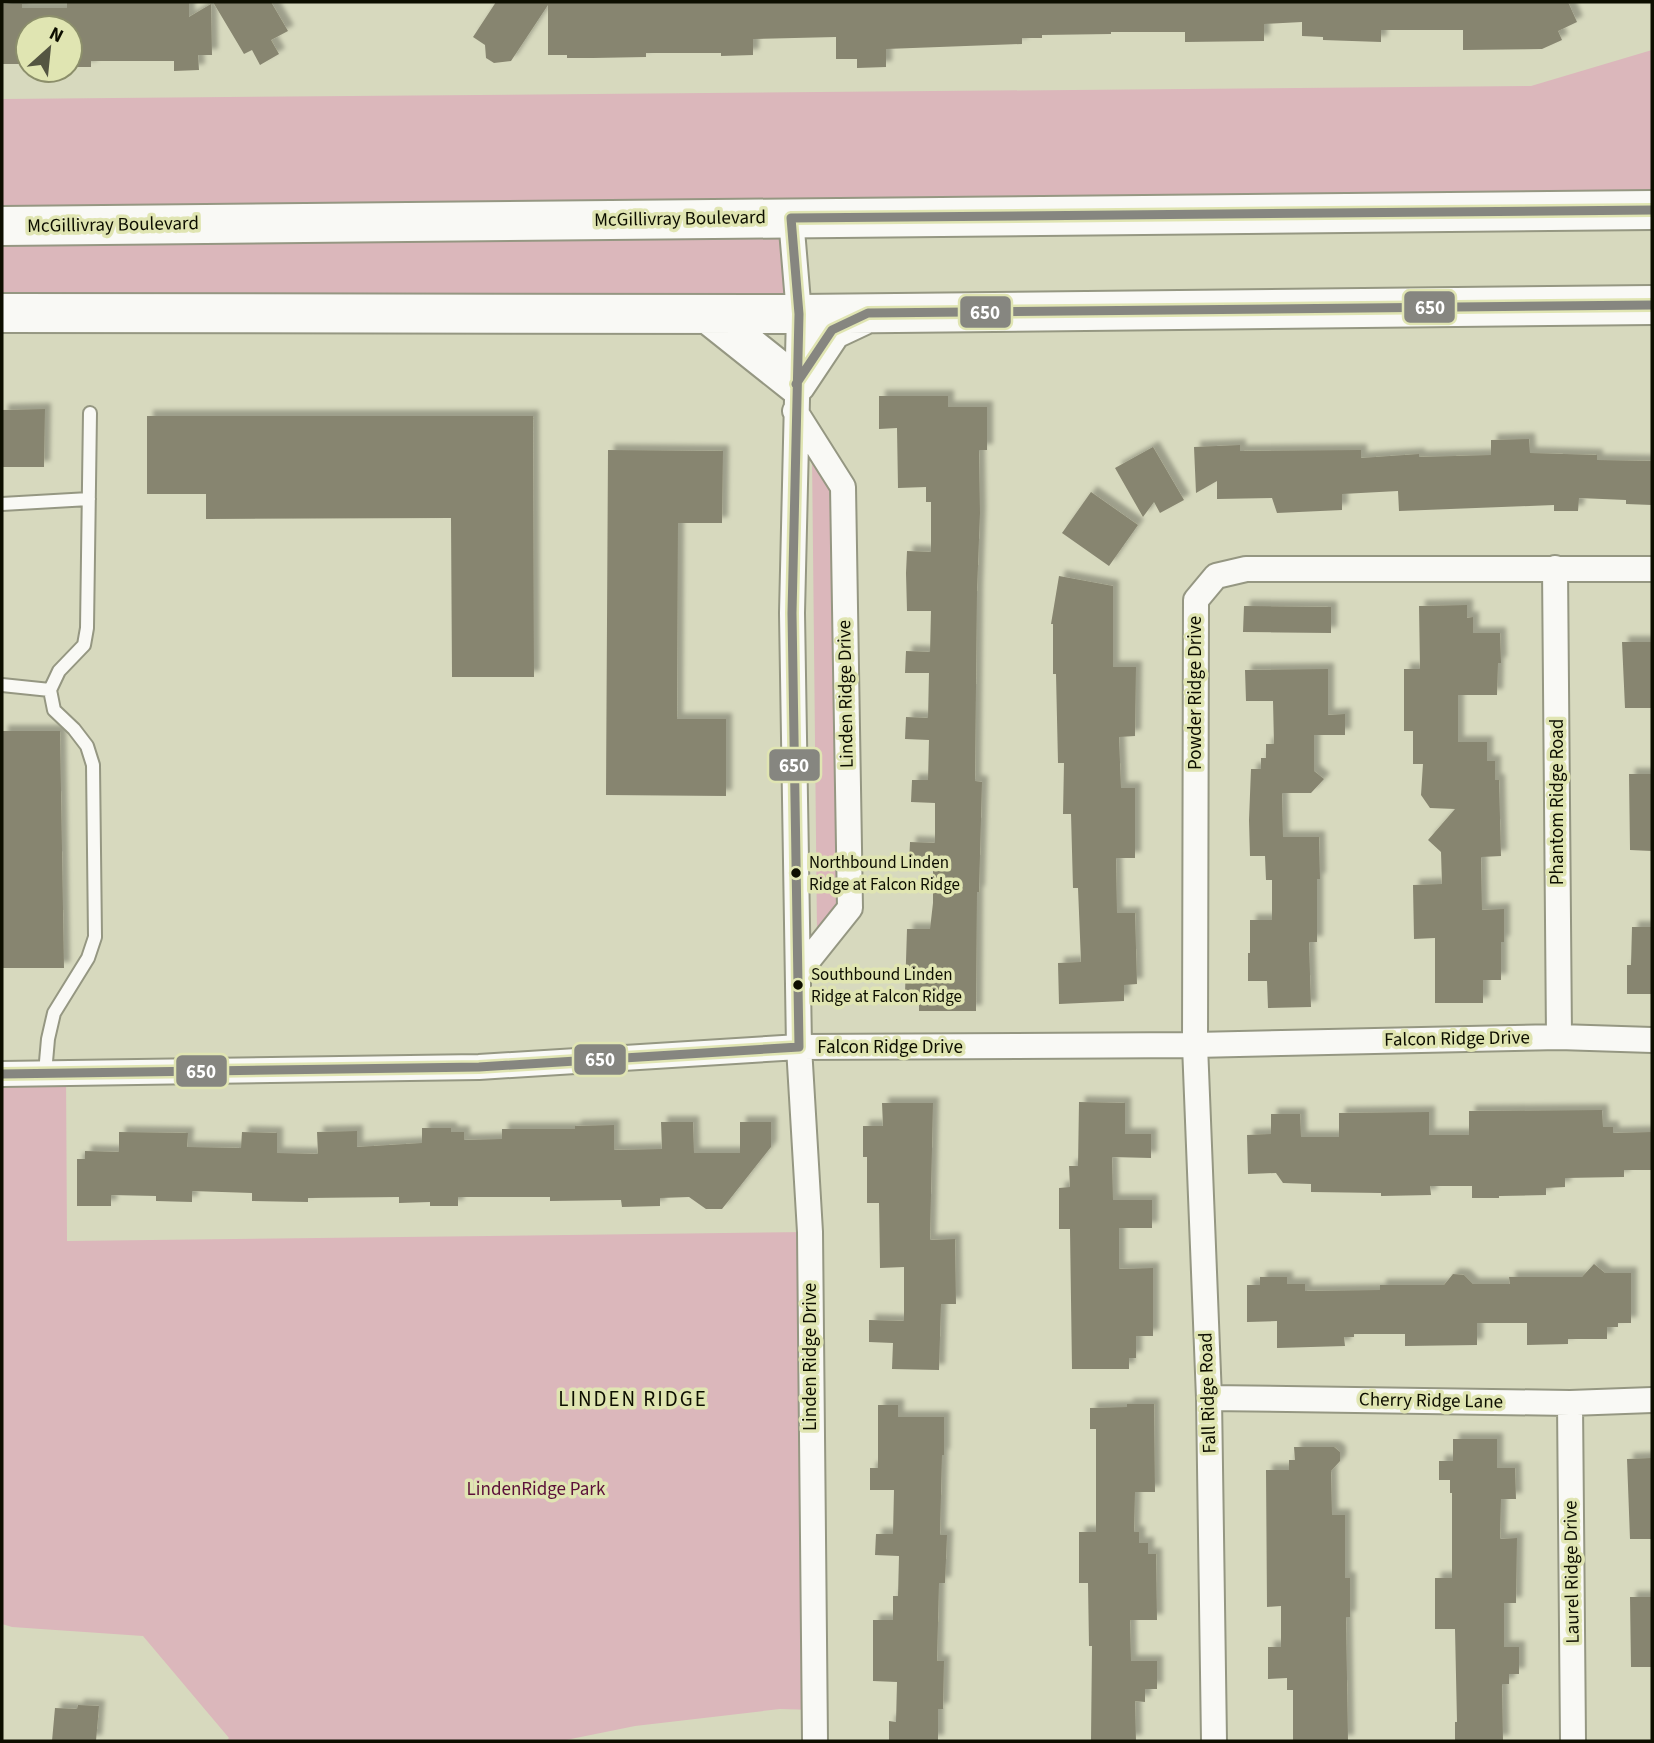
<svg xmlns="http://www.w3.org/2000/svg" width="1654" height="1743" viewBox="0 0 1654 1743" font-family="'Source Sans 3',sans-serif">
	<defs>
		<filter id="shadow"><feDropShadow dx="6" dy="-6" stdDeviation="2" flood-color="#0004"/></filter>
	</defs>
	<rect width="100%" height="100%" fill="#d7d9be"/>
	<path fill="#dbb7bb" d="M1652,50v160l-860,8 7,96 -797,-1v-214l1529,-13z
		M812,454l20,29 6,419 -21,31z
		M66,1072l1,169 743,-9 5,478 -35,-1 -145,17 -74,15h-335l3,-3 -86,-102 -131,-9 -10,-3v-550z"/>
	<path fill="#878570" filter="url(#shadow)" d="M67,2h122v15l22,-13 1,51h-14l1,15 -25,1v-10h-83v6h-21v-39h-42v36h-26v-60h20v4h45z
		M213,2h58l17,29 -17,9 8,14 -19,11 -8,-15 -8,4z
		M496,2h1072l9,20 -19,9 4,9 -20,9 -79,1v-20h-82v12l-58,-2v-3l-21,-1v-14l-38,2v17l-79,1v-10h-74v2l-69,1v3h-20v6l-136,5v18l-29,1v-9h-21v-22l-83,2v16l-32,1v-3h-75v4l-53,1h-26v-3h-19v-50l-37,56 -17,2 -8,-5 -1,-13 -12,-8z
		M879,396h69v11h39v43h-8l1,63 -3,78 -2,190 7,1 -3,110h-2l-1,119h-57v-18h-14l2,-64h23l3,-26v-39h-24l1,-22 25,1v-40l-24,-1 1,-22h16l1,-40 -24,-1 1,-22 22,1 1,-45h-24l1,-22 24,1 1,-41h-24l-1,-38 1,-22 24,1v-50h-5v-15l-28,1 -1,-60 -18,1z
		M45,409l-1,58h-42v-57z
		M147,416h386l1,261h-82l-1,-159 -245,1v-25h-59z
		M1529,439l1,14 67,2v5l55,1v44l-26,-1v-4l-47,-2 -1,13h-24v-6l-155,6 -1,-20 -56,3v16l-65,3 -5,-15 -55,1v-18l-21,12 -2,-46 46,-2v6l121,-1v8l58,-4v3l72,-2v-15z
		M1153,447l31,53 -24,13 -6,-11 -11,15 -28,-49z
		M608,450l115,1 -1,72h-44l-1,196h49v77l-120,-1z
		M1091,492l47,33 -29,41 -47,-33z
		M1059,576l54,10v81h23l-1,69 -16,1 2,51h14v70h-19l1,55h18l2,71 -13,1v16l-65,3 -1,-41 23,-1 -3,-74h-5l-2,-74h-8l1,-51h-6l-2,-89h-3v-50h-2z
		M1467,605v13l6,-1v16h27l1,30h-3l-1,32h-39v47h29v19h8v19h4l2,76 -20,1 1,53 22,-1v33h-3v38h-18v23h-48v-65l-21,1 -1,-54 29,-1 -1,-32 -13,-12 27,-31 -25,-1 -9,-13 2,-31h-10v-33h-9v-62h16l-1,-63z
		M1244,606l87,1v26l-88,-1z
		M1622,642h30v66h-27z
		M1328,669v46l17,-1v21h-31v36l10,8 -13,14h-29l1,44h36l1,42h-3v63h-8l2,65 -43,1 -1,-27h-19v-28h2v-33h22v-40h-6l-1,-24h-15l-1,-36 2,-51h10v-11h5v-14h8l-1,-43h-27l-1,-31z
		M2,731h58l4,237h-62z
		M1629,774h23v77l-22,-1z
		M1632,927h20v67h-25v-29h4z
		M1079,1102l46,1v31h26v24l-39,-1 1,43h39v28h-33v41l34,-1v68h-17v22h-7v11h-57l-2,-140h-11v-41l11,-1 -1,-21h9z
		M882,1103h51l-3,137 25,-1 1,65h-15l-2,66 -47,-1 1,-26 -24,-1v-22l35,1v-54l-24,1 -1,-65h-12v-46h-4v-31h20z
		M1602,1110l1,17h10v6l39,-1v38h-28v7l-59,1v9l-19,1v7l-47,1v2h-27v-12h-42l1,9 -50,1v-3l-70,-1v-8l-28,-1 -7,-10 -28,1 -1,-39 24,-1v-20h29l1,23h38v-24l90,-1v23h40v-24z
		M661,1122h32l1,31h46v-31h31v25l-49,62h-16l-17,-12 -29,1v8l-38,1 -1,-7 -71,1v-4h-92v9h-28v-4l-31,1v-6l-91,1v4l-56,-1v-8l-60,-2v11l-36,-1v-5l-45,-1v11h-34v-47h8v-8l34,1v-20l69,1 -1,14 54,1 1,-16 35,1v20l41,1 -1,-22 40,-1v16l65,-4v-15h29v4h13v8l38,-1v-10h73v-3l39,-1v25l48,-1z
		M1594,1264l11,9h26v50h-13v4h-11v12h-39v5l-41,1v-22h-50v22l-72,1v-12h-51v3h-10l1,9 -68,2v-27l-30,1v-37h13v-8h27v7h18v7l75,-1v-5h64l9,-11 11,1 9,9h37l-1,-7h73z
		M1127,1404h27l1,88h-20l-1,40h5v11h9v11h8l1,66h-27l1,41h26v28h-12v13l-10,-1 1,40h-45l1,-95h-3l-1,-63h-9v-51h17v-103h-6v-21l37,-1z
		M878,1405h20v12h46v38h-2l-2,80h7l-2,48h-6l-2,78h7l-1,48h-5v32h-49v-20l7,1 1,-40 -24,-1v-61h20v-24h5l1,-40 -24,-1 1,-21h17l1,-44h-24v-22h8z
		M1453,1439h44v29h18l1,31h-15l-1,40 17,-1 -1,65h-12v44h15v27h-10v10h-7l1,57h-48v-19h2l-2,-93h-20v-51h17v-85h-2v-13h-11v-19h14z
		M1294,1447h40l6,5v9l-9,10 1,44h13v63h5v39h-4l2,124h-55v-51h-6v-12l-19,1v-32h13v-41l-14,1 -1,-137h23v-10h6z
		M1652,1458v81h-22l-3,-80z
		M1630,1597h22v70h-21z
		M78,1705l21,1 -3,35h-44l3,-33 22,1z"/>
	<g fill="none" stroke-linecap="round" stroke-linejoin="round">
		<defs>
			<path id="service" d="M2,504l87,-5
				M2,685l48,5
				M45,1073l3,-34 6,-26 34,-55 7,-21 -2,-172 -6,-19 -13,-17 -20,-19 -4,-20 9,-19 25,-26 3,-17 3,-215"/>
			<path id="minor" d="M791,218l8,96 -7,299 7,434 11,185 5,509
				M795,411l48,76 7,421 -52,65
				M1555,568l4,469
				M2,1074l477,-7 320,-20 396,-2 364,-8 93,3
				M1209,1398l361,5 82,-3
				M1570,1403l3,338
				M1214,1741l-5,-343 -14,-353 1,-445 20,-24 30,-7h406"/>
			<path id="primary" d="M2,226l1650,-16
				M2,313l797,1 853,-9
				M708,314l88,70 36,-54 34,-16"/>
		</defs>
		<use href="#service" stroke="#959782" stroke-width="16"/>
		<use href="#minor" stroke="#959782" stroke-width="28"/>
		<use href="#primary" stroke="#959782" stroke-width="42"/>
		<use href="#service" stroke="#f9f9f5" stroke-width="12"/>
		<use href="#minor" stroke="#f9f9f5" stroke-width="24"/>
		<use href="#primary" stroke="#f9f9f5" stroke-width="38"/>
		<defs>
			<path id="bus-1" d="M796,384l36,-54 36,-17 784,-8
				M799,1047l-7,-434 7,-299 -8,-96 861,-8
				M2,1074l477,-7 320,-20"/>
		</defs>
		<use href="#bus-1" stroke="#e0e5b2" stroke-width="14"/>
		<use href="#bus-1" stroke="#868680" stroke-width="9"/>
	</g>
	<g fill="#0d0e00" stroke="#e0e5b2" stroke-width="2.5">
		<circle cx="796" cy="873" r="6"/>
		<circle cx="798" cy="985" r="6"/>
	</g>
	<g text-anchor="middle" dominant-baseline="central" stroke-width="7" stroke-linejoin="round" paint-order="stroke">
		<g font-size="17" fill="#0d0e00" stroke="#e0e5b2" text-anchor="start">
			<text x="809" y="863">Northbound Linden<tspan x="809" dy="22">Ridge at Falcon Ridge</tspan></text>
			<text x="811" y="975">Southbound Linden<tspan x="811" dy="22">Ridge at Falcon Ridge</tspan></text>
		</g>
		<g font-size="19" fill="#0d0e00" stroke="#e0e5b2">
			<text transform="translate(680 219) rotate(-1)">McGillivray Boulevard</text>
			<text transform="translate(113 225) rotate(-1)">McGillivray Boulevard</text>
			<text transform="translate(1195 693) rotate(-90)">Powder Ridge Drive</text>
			<text transform="translate(846 694) rotate(-91)">Linden Ridge Drive</text>
			<text transform="translate(1557 802) rotate(-90)">Phantom Ridge Road</text>
			<text transform="translate(1457 1039) rotate(-1)">Falcon Ridge Drive</text>
			<text x="890" y="1047">Falcon Ridge Drive</text>
			<text transform="translate(810 1357) rotate(-90)">Linden Ridge Drive</text>
			<text transform="translate(1208 1393) rotate(-92)">Fall Ridge Road</text>
			<text transform="translate(1431 1401) rotate(1)">Cherry Ridge Lane</text>
			<text transform="translate(1572 1572) rotate(-91)">Laurel Ridge Drive</text>
		</g>
		<g font-size="19" fill="#5c1039" stroke="#e0e5b2">
			<text x="536" y="1489">LindenRidge Park</text>
		</g>
		<g font-size="21" letter-spacing="2" fill="#0d0e00" stroke="#e0e5b2">
			<text x="633" y="1399">LINDEN RIDGE</text>
		</g>
	</g>
	<g stroke="#e0e5b2" stroke-width="2.5">
		<rect x="1403" y="290" width="53" height="34" rx="7" fill="#868680"/>
		<rect x="959" y="295" width="53" height="34" rx="7" fill="#868680"/>
		<rect x="768" y="748" width="53" height="34" rx="7" fill="#868680"/>
		<rect x="573" y="1043" width="54" height="33" rx="7" fill="#868680"/>
		<rect x="175" y="1054" width="53" height="34" rx="7" fill="#868680"/>
	</g>
	<g font-size="19" text-anchor="middle" font-weight="bold" fill="#fff">
		<text x="1430" y="314">650</text>
		<text x="985" y="319">650</text>
		<text x="794" y="772">650</text>
		<text x="600" y="1066">650</text>
		<text x="201" y="1078">650</text>
	</g>
	<rect width="1654" height="1743" fill="none" stroke="#0d0e00" stroke-width="7"/>
	<g transform="translate(49 49) rotate(27)"><circle r="33" fill="#e0e5b2" stroke="#8c8f6b" stroke-width="2"/>
	<path d="M0-5L12 26L0 18L-12 26Z" fill="#545542"/>
	<text y="-10" font-size="19" font-weight="bold" text-anchor="middle" fill="#0d0e00">N</text>
	</g>
</svg>
